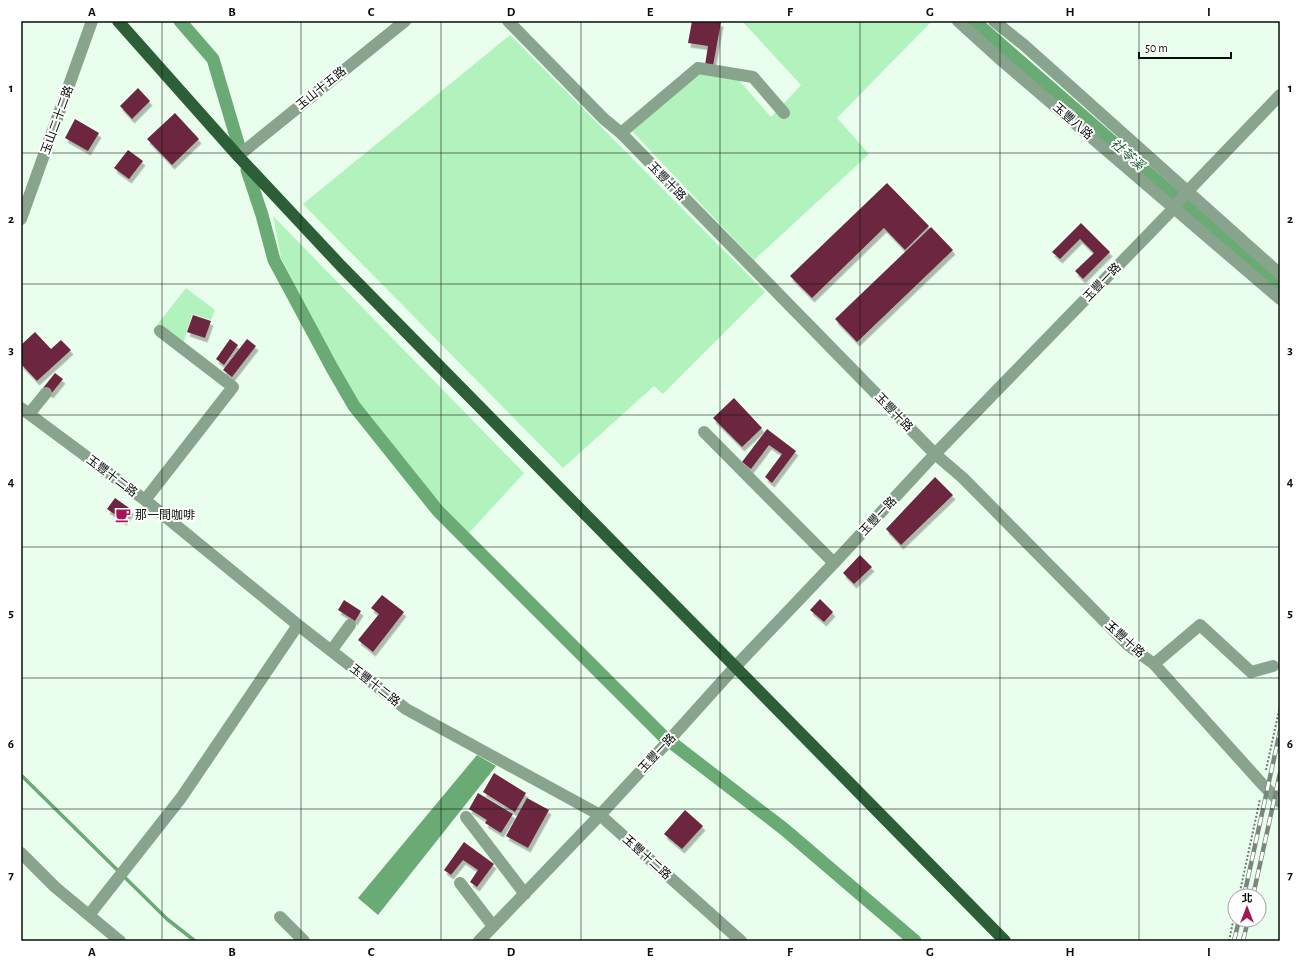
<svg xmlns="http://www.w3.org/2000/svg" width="1301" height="962" viewBox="0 0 1301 962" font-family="'Alegreya Sans','Noto Sans TC',sans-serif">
	<defs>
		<filter id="shadow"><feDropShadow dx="2.5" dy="4.5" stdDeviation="0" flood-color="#0004"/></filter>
	</defs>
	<rect width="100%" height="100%" fill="#e9feec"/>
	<path fill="#b2f2bc" d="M742,21h190l-95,97 32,36 -115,106 -124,-131 57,-59 50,8 34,39 30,-32z
		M510,35l255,257 -102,102 -9,-8 -91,82 -260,-264z
		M273,216l251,257 -57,62 -28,-31 -88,-109 -70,-137z
		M186,288l29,22 -4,10 -19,-6 -11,37 -28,-21z"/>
	<path fill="#6aaa75" d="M477,755l19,11 -118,149 -20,-17z"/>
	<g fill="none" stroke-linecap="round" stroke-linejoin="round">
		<path stroke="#6aaa75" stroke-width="3.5" d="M21,775l146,144 28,22"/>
		<path stroke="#6aaa75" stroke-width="13" d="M180,21l33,38 27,91
			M974,21l306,267
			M247,170l15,45 12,45 58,108 22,38 84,105 225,225 121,93 131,112"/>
	</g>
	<path fill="#6d2841" filter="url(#shadow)" d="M692,21h22l7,1 -8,44 -8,-1 3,-19 -20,-3z
		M138,88l12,13 -18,18 -12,-13z
		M175,113l24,26 -27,26 -25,-26z
		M75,119l24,14 -11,18 -23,-13z
		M128,150l15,11 -14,18 -15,-11z
		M887,183l42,43 -24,24 -21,-22 -72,70 -22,-22z
		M1081,223l29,29 -27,27 -8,-8 19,-18 -14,-14 -20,20 -8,-7z
		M931,227l22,23 -96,92 -22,-23z
		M193,315l18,6 -6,17 -18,-6z
		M35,332l16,17 10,-9 10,10 -34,31 -16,-17v-19z
		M230,339l8,6 -14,20 -8,-6z
		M247,339l9,7 -24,31 -9,-7z
		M55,373l8,6 -12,15 -8,-6z
		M734,398l28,30 -20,19 -29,-29z
		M767,429l29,22 -24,32 -7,-6 17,-23 -13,-9 -18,24 -9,-7z
		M935,477l18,18 -52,50 -15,-16z
		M115,498l17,12 -8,11 -17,-12z
		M860,555l12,12 -18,17 -11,-11z
		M382,595l22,17 -31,40 -15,-12 21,-26 -8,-6z
		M820,599l13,13 -9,10 -14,-12z
		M344,600l17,11 -6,10 -17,-11z
		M494,773l32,20 -11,19 -32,-20z
		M478,793l35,21 -12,19 -16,-10 2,-3 -18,-11z
		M527,798l22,12 -21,38 -22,-12z
		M685,810l18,16 -21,23 -18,-15z
		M464,842l30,22 -17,23 -7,-5 8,-12 -15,-10 -12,15 -7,-5z"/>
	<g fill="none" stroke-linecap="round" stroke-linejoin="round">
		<path stroke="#6f7d71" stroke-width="2" stroke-dasharray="2 2" stroke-linecap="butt" d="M1266,770l14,-64
			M1239,896l21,-97
			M1229,941l6,-29"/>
		<path stroke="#89a48d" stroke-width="12" d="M508,21l96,98 17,14 314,321 28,24 165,167 26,19 109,121 17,17
			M958,21l43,39 279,239
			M994,21l30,24 256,229
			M621,133l77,-65 55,9 31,36
			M238,156l167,-135
			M21,219l71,-198
			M21,408l124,92 153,125 108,84 194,106 141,126
			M29,414l17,-21
			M704,432l130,131
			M145,500l88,-113 -73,-56
			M331,651l19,-26
			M1154,664l46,-39 51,47 22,-6
			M466,817l59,77
			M21,853l34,34 65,54
			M460,883l33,43
			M89,915l92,-117 117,-173
			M280,917l24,24
			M479,941l121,-126 63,-68 72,-80 99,-104 101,-109 239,-246 11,-14 95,-99"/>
		<path stroke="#2c5f37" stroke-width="12" d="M118,21l120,135 103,110 664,675"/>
		<defs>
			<path id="rail" d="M1244,896l36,-165
				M1253,896l27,-123
				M1234,941l5,-21
				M1243,941l5,-21"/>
		</defs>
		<use href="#rail" stroke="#7a887c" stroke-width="4.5"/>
		<use href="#rail" stroke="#fff" stroke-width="3" stroke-dasharray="9" stroke-linecap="butt"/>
	</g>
	<path fill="none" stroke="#070f08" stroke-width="1" stroke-opacity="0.55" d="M162,21v920M301,21v920M441,21v920M581,21v920M720,21v920M860,21v920M1000,21v920M1139,21v920M21,153h1259M21,284h1259M21,415h1259M21,547h1259M21,678h1259M21,809h1259"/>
	<defs>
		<symbol id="cafe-bare" viewBox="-9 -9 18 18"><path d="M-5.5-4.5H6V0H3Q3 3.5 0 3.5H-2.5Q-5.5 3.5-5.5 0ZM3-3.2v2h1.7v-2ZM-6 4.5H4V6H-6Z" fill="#a51658" stroke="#fff" stroke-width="2.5" paint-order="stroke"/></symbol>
	</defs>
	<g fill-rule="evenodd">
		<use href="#cafe-bare" x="112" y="504" width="22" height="22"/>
	</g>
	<g text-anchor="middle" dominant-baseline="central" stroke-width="4" stroke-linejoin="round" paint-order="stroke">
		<g font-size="12" fill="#070f08" stroke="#fff">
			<text transform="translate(321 88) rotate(-39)">玉山十五路</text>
			<text transform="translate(57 120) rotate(-70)">玉山二十二路</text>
			<text transform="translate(1073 121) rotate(41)">玉豐八路</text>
			<text transform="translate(667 181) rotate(46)">玉豐十路</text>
			<text transform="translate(1102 282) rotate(-46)">玉豐一路</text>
			<text transform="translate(894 412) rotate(46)">玉豐十路</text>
			<text transform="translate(112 476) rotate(37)">玉豐十二路</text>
			<text transform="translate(878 516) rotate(-47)">玉豐一路</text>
			<text transform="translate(1125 639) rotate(42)">玉豐十路</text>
			<text transform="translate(375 685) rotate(38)">玉豐十二路</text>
			<text transform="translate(657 753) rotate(-47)">玉豐一路</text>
			<text transform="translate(647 857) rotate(42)">玉豐十二路</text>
		</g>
		<g font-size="12" fill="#070f08" stroke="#fff" text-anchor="start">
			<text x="135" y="515">那一間咖啡</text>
		</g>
		<g font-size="13" font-style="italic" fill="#135a28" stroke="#fff">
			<text transform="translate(1127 155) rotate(41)">社苓溪</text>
		</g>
	</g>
	<rect width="1301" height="962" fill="none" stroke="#ffffff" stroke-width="44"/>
	<g transform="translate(1247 908)"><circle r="19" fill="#ffffff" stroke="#9c9f9c"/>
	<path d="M0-3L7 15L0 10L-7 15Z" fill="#a51658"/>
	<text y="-6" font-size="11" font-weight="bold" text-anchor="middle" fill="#070f08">北</text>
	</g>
	<path d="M1139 52v6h92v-6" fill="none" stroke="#070f08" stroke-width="2"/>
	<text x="1145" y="52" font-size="12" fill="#070f08" stroke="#ffffff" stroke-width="3" paint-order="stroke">50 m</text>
	<rect x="22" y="22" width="1257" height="918" fill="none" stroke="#070f08" stroke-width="1.5"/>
	<g font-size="13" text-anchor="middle" font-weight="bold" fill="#070f08">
		<text x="92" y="16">A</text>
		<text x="232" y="16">B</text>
		<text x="371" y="16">C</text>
		<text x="511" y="16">D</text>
		<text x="650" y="16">E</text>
		<text x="790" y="16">F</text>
		<text x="930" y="16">G</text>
		<text x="1070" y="16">H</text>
		<text x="1209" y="16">I</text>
		<text x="11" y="92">1</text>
		<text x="1290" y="92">1</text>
		<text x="11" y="223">2</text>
		<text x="1290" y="223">2</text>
		<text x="11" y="354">3</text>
		<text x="1290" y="354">3</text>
		<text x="11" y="486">4</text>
		<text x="1290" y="486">4</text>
		<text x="11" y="617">5</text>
		<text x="1290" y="617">5</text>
		<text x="11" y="748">6</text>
		<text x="1290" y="748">6</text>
		<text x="11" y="879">7</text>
		<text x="1290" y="879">7</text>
		<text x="92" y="956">A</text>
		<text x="232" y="956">B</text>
		<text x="371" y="956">C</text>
		<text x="511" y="956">D</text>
		<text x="650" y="956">E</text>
		<text x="790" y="956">F</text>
		<text x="930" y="956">G</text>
		<text x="1070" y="956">H</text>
		<text x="1209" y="956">I</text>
	</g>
</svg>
